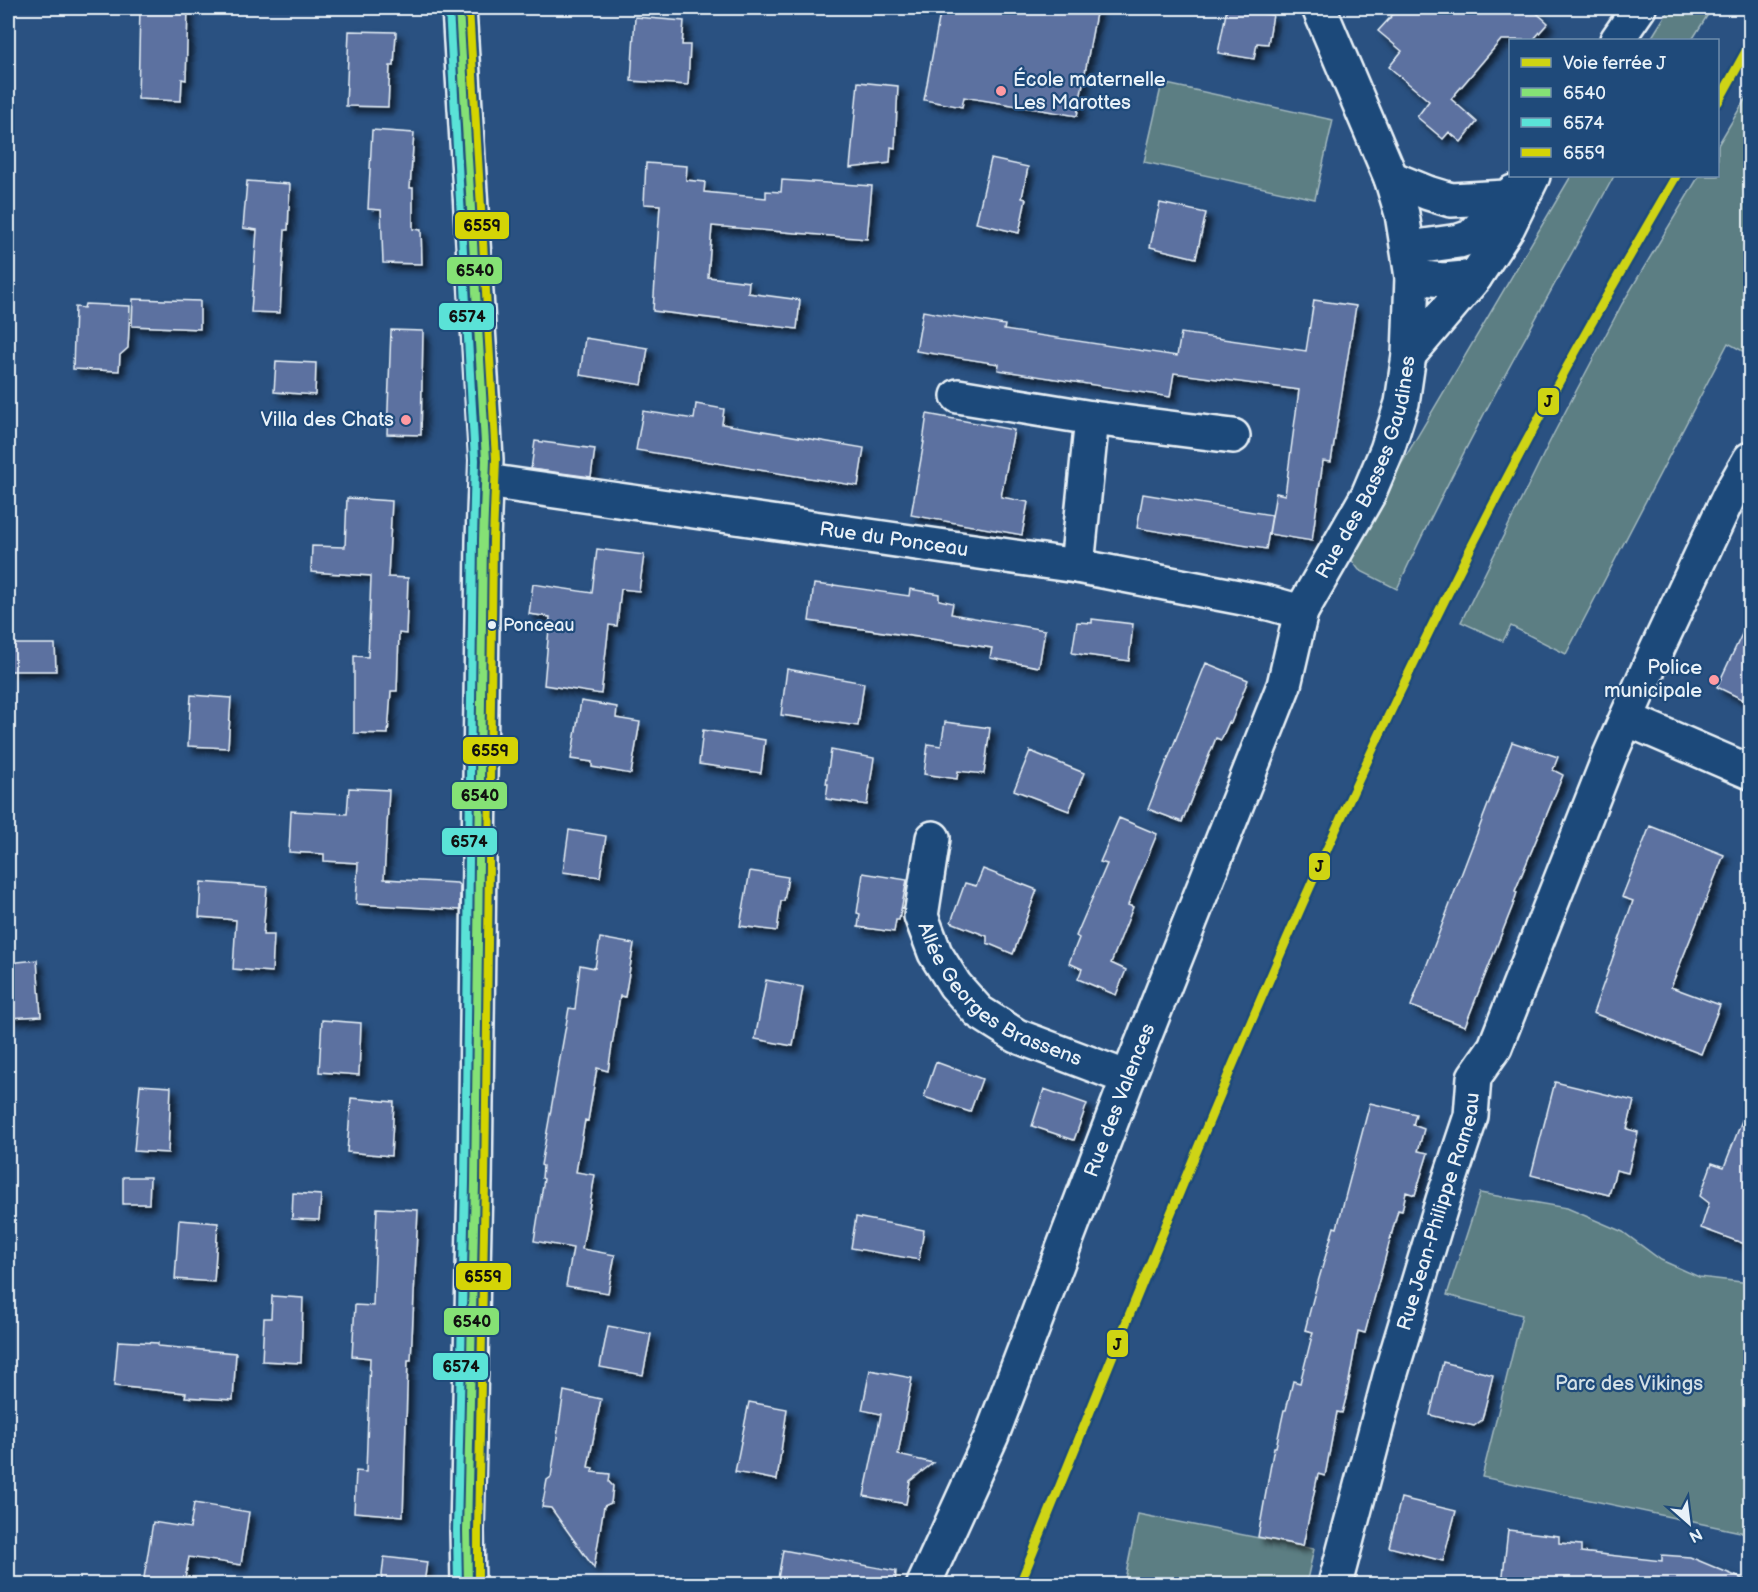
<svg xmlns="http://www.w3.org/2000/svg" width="1758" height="1592" viewBox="0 0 1758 1592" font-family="'Balsamiq Sans',sans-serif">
	<defs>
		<filter id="shadow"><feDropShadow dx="5.5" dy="5.5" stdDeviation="3" flood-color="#0009"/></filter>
	</defs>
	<rect width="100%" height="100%" fill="#2a5181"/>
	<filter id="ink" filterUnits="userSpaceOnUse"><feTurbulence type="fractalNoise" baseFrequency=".0167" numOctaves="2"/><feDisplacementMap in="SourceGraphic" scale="12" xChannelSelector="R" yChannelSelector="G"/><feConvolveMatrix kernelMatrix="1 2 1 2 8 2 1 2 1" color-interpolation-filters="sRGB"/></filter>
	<g filter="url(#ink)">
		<path fill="#5c7e83" stroke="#a2b8be" stroke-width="1.5" d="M1670,8h42l-20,32h-42z
			M1162,83l171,37 -18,79 -171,-37z
			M1750,91v264l-22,-12 -162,311 -55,-28 -8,15 -42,-19 92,-187 69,-131 77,-128h19v-31z
			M1571,176h43c-74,136 -152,271 -217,413l-38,-19 -9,-12 20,-41z
			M1480,1193l87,15 56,24 38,28 38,17 51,6v251l-268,-57 40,-162 -75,-20z
			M1138,1514l176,35 -8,35h-182z"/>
		<path fill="#5c71a0" stroke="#e8f1f8" stroke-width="1.5" filter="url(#shadow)" d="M140,8h48l-2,72 -4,-1 -1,22 -43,-2z
			M941,8h156l-20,108 -113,-19 -2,10 -38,-7z
			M1227,8l46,7 -5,29 -11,-1 -3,16 -36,-6z
			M1399,8h132l17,15 -15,17h-32l-50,59 26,23 -16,20 -12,-10 -6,7 -26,-22 12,-16 -40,-34 13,-16 -24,-20z
			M635,17l49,4 -2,24h8l-2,40 -57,-4z
			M349,31l47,1 -2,34h-4l-2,41 -42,-1z
			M858,82l40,4 -3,62 -4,-1 -1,16 -40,5z
			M372,130l42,3 -4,55h3v41l8,1 1,34 -39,-1 -2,-53 -13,-1z
			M991,159l37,8 -6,31 4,1 -7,34 -43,-10z
			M646,163l41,3 -1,14 19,2 -1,10 62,6v-7l15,1 1,-12 90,6 -5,53 -155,-13 -4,51 41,5 -1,11 52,7 -3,29 -144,-18 7,-106 -16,-1z
			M247,181l43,3 -2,46h-3l-5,83 -29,-1 6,-82 -14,-2z
			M1160,203l46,10 -10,45 -46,-11z
			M133,299l67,2v28l-68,-3z
			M1314,300l42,6 -25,156 -8,-1 -11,80 -43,-7 7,-41 9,2 14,-105 -125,-17 -4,24 -172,-27 1,-6 -83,-13 7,-40 82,14 -1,5 173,26 4,-23 125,18z
			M85,304l45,2 -2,42 -8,7 -1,16 -46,-2 2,-62 9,1z
			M391,330l32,1 -2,104 -34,-1z
			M585,338l63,10 -6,37 -62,-10z
			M276,361l40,2 -1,32 -41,-3z
			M696,404l28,5 -2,15 142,24 -6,38 -222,-36 7,-39 51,8z
			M927,414l87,16 -13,67 27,5 -6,33 -111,-20 13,-73h-1z
			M535,441l60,8 -4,28 -60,-8z
			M1143,494l129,21 -6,34 -129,-21z
			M347,498l45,3 -4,76 20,1 -2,56 -7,-1 -2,58h-6l-3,43 -34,-1v-77l14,1 3,-81 -60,-4 1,-26 33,1z
			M597,549l47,6 -5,36 -18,-2 -4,37 -8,-1 -8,69 -57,-9 6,-68 -21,-3 4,-30 59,9z
			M814,584l19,2 1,-1 75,11 1,-7 29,5v6l14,3 -2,11 94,16 -6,37 -49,-9 2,-10 -183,-27z
			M1750,617v86l-33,-16z
			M1092,619l41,5 -4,37 -57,-8 5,-31 15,1z
			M10,644h45l1,27h-46z
			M1206,663l42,17 -17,43 -2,-1 -8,18 -5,-2 -34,84 -34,-13z
			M787,669l77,14 -6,43 -77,-11z
			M191,695l40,3 -3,50 -40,-2z
			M581,701l36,6 -1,11 24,4 -9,52 -39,-7v-5l-21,-3z
			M945,722l45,6 -6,46 -26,-3 -1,8 -33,-5 4,-30 13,2z
			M703,730l62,10 -4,33 -62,-9z
			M1512,742l46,15 -5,13 10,5 -48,116 2,1 -4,13 -48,121 -54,-20z
			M831,750l43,8 -7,47 -41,-6 2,-15h-2z
			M1030,751l54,22 -15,38 -55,-21z
			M349,788l40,2 -5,89 73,4 3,3v24l-104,-6 2,-41 -34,-2v-7l-35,-2 2,-41 56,3z
			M1119,818l38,16 -29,71 5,2 -22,56 15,7 -10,25 -38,-16 4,-10 -13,-6 10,-25 -3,-2 31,-72 -7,-2z
			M1650,826l74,29 -53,132 49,18 -19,49 -108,-41 40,-112 -11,-4z
			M569,830l37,6 -6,41 -37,-5z
			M983,869l54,21 -24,64 -26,-11v-7l-36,-14 14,-39 11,3z
			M750,871l38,6 -4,24h-3l-4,30 -37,-5z
			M863,873l44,7 -8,40h-3l-2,12 -36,-5 2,-13 -3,-1z
			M201,882l66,5 -4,48h11l-2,37 -39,-3 3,-49 -37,-3z
			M600,938l34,6 -9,53 -5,-1 -12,75 -11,-3 -9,53 -3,-1 -9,52 19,3 -13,74 33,6 -7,38 -42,-7 7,-38 -39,-7 10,-62 -2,-1 1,-12 -2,-1 28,-157 6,1 5,-44 15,3z
			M37,960l4,56 -33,2v-55z
			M766,980l37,7 -10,59 -38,-7z
			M322,1020l39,3 -2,52 -40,-3z
			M936,1062l46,17 -12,33 -46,-15z
			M1555,1082l79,19 -7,28 11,3 -10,41 -12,-3 -7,25 -78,-20z
			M140,1085l31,2 -3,66 -34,-2z
			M1044,1089l43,15 -13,36 -42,-14z
			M351,1098l43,4 -3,54 -44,-4z
			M1370,1103l46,11 -3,11 11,4 -6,22 10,2 -13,42 -9,-3 -4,19 -4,-1 -33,123 -7,-2 -12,67 -4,15 -5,-1 -12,64 -7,-2 -15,72 -45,-9 16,-90h2l8,-37h2l7,-29 7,2 13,-51 -8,-2 8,-31 21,-72 3,1z
			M1748,1105l2,1v140l-49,-18 8,-25 -9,-7 12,-33 12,4z
			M123,1177h27l-1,27h-26z
			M293,1193l28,2 -2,25 -27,-1z
			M377,1208l41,2 -7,150h-3l-5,156 -49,-4 2,-41 10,1 4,-114 -18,-2 3,-51 18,1z
			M856,1217l68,13 -5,30 -68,-12z
			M179,1220l39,3 -4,59 -39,-3z
			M272,1296l31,2 -2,65 -39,-2 2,-43h7z
			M608,1326l43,8 -8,41 -43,-8z
			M118,1341l40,2v3l78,7 -3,47 -48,-3 1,-4 -72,-7z
			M1443,1362l50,13 -11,45 -8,6 -44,-11z
			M870,1370l42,8 -14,77 35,8 -23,18 -4,23 -42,-8 17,-82 -19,-4z
			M564,1391l37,8 -13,68 5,1 -1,4 18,2 -1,8 4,4 -2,17 -7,3 -10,62 -43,-60 -9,-1 5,-27 4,-3z
			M749,1402l38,7 -10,71 -42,-8z
			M1401,1498l55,13 -13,50 -54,-14z
			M194,1503l55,9 -8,53 -52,-8 -5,27h-41l10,-62 37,6z
			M1508,1530l51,6v7l22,2v7l81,9v-6l28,2 60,25v2h-248z
			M783,1550l113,21 -1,13h-118z
			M384,1557l43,5 -3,22h-43z"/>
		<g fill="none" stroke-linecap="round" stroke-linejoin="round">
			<defs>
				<g id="street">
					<path d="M459,8l27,452 -3,80 -8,643 -8,348 1,53"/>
					<path d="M1617,40l22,-32"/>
					<path d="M1391,178l37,15 23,7 55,-3"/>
					<path d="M1409,248l50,-7 12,-4 42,-45"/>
					<path d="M1412,277l32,3 31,-3"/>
					<path d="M1409,355l66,-78 33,-50 25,-51"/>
					<path d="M958,396l134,22 -15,148"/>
					<path d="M1092,418l141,18"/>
					<path id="s1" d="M486,481l591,85 192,37 32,9"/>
					<path d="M1627,719l123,53"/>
					<path id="s2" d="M933,838l-12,78 14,37 20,32 24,27 38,24 111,42"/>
					<path id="s3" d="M924,1584l68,-149 136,-357 156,-393 17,-73 67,-117 19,-45 15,-47 7,-48 3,-78 -10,-63 -11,-36 -72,-170"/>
					<path id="s4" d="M1335,1584l55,-208 53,-176 28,-84 3,-39 21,-30 115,-292 43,-97 76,-162 21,-37"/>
				</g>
			</defs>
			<use href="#street" stroke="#e8f1f8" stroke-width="38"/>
			<use href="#street" stroke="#1f4a7a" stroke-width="33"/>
			<defs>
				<path id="bus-1" d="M459,8l27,452 -3,80 -8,643 -8,348 1,53"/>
				<path id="bus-2" d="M449,9l26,451 -2,80 -8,643 -8,348 1,53"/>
				<path id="bus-3" d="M469,8l27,451 -3,81 -8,643 -7,348v53"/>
			</defs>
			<use href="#bus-1" stroke="#1f4a7a" stroke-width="12"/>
			<use href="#bus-2" stroke="#1f4a7a" stroke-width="12"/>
			<use href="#bus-3" stroke="#1f4a7a" stroke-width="12"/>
			<use href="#bus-1" stroke="#85e175" stroke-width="8"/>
			<use href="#bus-2" stroke="#5ae2d7" stroke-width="8"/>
			<use href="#bus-3" stroke="#d4d406" stroke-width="8"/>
			<defs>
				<path id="rail-1" d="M1718,102l32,-58
					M1020,1584c121,-297 238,-595 376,-884 52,-109 106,-216 164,-320 37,-69 77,-136 116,-204"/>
			</defs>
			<use href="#rail-1" stroke="#1f4a7a" stroke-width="14"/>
			<use href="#rail-1" stroke="#ced413" stroke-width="9"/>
		</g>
	</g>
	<g fill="#ff9aa2" stroke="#1f4a7a" stroke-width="2">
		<circle cx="1001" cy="91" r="6"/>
		<circle cx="406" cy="420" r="6"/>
		<circle cx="1714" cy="680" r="6"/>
	</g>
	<circle fill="#e8f1f8" stroke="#1f4a7a" stroke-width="2" cx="492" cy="625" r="5"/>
	<g text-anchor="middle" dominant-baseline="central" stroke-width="4.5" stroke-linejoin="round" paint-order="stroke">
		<g font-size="18" fill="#e8f1f8" stroke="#1f4a7a" text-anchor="start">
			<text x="503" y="625">Ponceau</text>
		</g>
		<g font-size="20" fill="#e8f1f8" stroke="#1f4a7a" text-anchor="end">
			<text x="1013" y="80" text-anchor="start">École maternelle<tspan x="1013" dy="23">Les Marottes</tspan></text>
			<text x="394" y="420">Villa des Chats</text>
			<text x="1702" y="668">Police<tspan x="1702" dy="23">municipale</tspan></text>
		</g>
		<g font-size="20" fill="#e8f1f8" stroke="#1f4a7a">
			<text stroke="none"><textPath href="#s3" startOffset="1204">Rue des Basses Gaudines</textPath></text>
			<text stroke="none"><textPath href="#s1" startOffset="412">Rue du Ponceau</textPath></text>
			<text stroke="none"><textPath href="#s2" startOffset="196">Allée Georges Brassens</textPath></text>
			<text stroke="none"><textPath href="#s3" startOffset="522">Rue des Valences</textPath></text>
			<text stroke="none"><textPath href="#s4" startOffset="387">Rue Jean-Philippe Rameau</textPath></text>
		</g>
		<g font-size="20" fill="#d3e0e6" stroke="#1f4a7a">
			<text x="1629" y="1384">Parc des Vikings</text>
		</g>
	</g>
	<g stroke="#1f4a7a" stroke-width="2">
		<rect x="454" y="211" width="56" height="29" rx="6" fill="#d4d406"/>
		<rect x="446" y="256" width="57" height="29" rx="6" fill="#85e175"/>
		<rect x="438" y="302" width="57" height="29" rx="6" fill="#5ae2d7"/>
		<rect x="1537" y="387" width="23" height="29" rx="6" fill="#ced413"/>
		<rect x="462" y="736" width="57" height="29" rx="6" fill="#d4d406"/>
		<rect x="451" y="781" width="57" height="29" rx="6" fill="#85e175"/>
		<rect x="441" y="827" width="57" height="29" rx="6" fill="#5ae2d7"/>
		<rect x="1308" y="852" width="23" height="29" rx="6" fill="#ced413"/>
		<rect x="455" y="1262" width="57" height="29" rx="6" fill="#d4d406"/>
		<rect x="443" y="1307" width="57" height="29" rx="6" fill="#85e175"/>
		<rect x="1106" y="1329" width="23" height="29" rx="6" fill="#ced413"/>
		<rect x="432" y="1352" width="57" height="29" rx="6" fill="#5ae2d7"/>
	</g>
	<g font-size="16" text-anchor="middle" font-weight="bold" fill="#111">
		<text x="482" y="231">6559</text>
		<text x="475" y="276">6540</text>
		<text x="467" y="322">6574</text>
		<text x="1548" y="407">J</text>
		<text x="490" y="756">6559</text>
		<text x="480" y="801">6540</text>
		<text x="469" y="847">6574</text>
		<text x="1319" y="872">J</text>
		<text x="483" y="1282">6559</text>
		<text x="472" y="1327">6540</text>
		<text x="1117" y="1350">J</text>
		<text x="461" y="1372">6574</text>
	</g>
	<rect width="1758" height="1592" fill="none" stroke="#1f4a7a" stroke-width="30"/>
	<rect x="15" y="15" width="1728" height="1562" fill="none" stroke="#e8f1f8" stroke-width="2" filter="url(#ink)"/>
	<rect x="1509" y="39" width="210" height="138" fill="#1f4a7a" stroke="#6f8dac" stroke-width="1.5"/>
	<rect x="1521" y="58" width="30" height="9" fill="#ced413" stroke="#6f8dac" stroke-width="1.5"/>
	<text x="1563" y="69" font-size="18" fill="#e8f1f8">Voie ferrée J</text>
	<rect x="1521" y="88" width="30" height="9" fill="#85e175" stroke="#6f8dac" stroke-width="1.5"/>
	<text x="1563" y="99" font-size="18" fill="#e8f1f8">6540</text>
	<rect x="1521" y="118" width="30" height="9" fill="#5ae2d7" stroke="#6f8dac" stroke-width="1.5"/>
	<text x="1563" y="129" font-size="18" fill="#e8f1f8">6574</text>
	<rect x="1521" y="148" width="30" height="9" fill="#d4d406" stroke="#6f8dac" stroke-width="1.5"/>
	<text x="1563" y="159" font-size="18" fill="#e8f1f8">6559</text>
	<g transform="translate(1689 1523) rotate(152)" stroke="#1f4a7a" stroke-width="4.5" paint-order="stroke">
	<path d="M0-4.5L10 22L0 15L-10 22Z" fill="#e8f1f8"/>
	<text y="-9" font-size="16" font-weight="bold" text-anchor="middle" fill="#e8f1f8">N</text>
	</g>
</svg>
